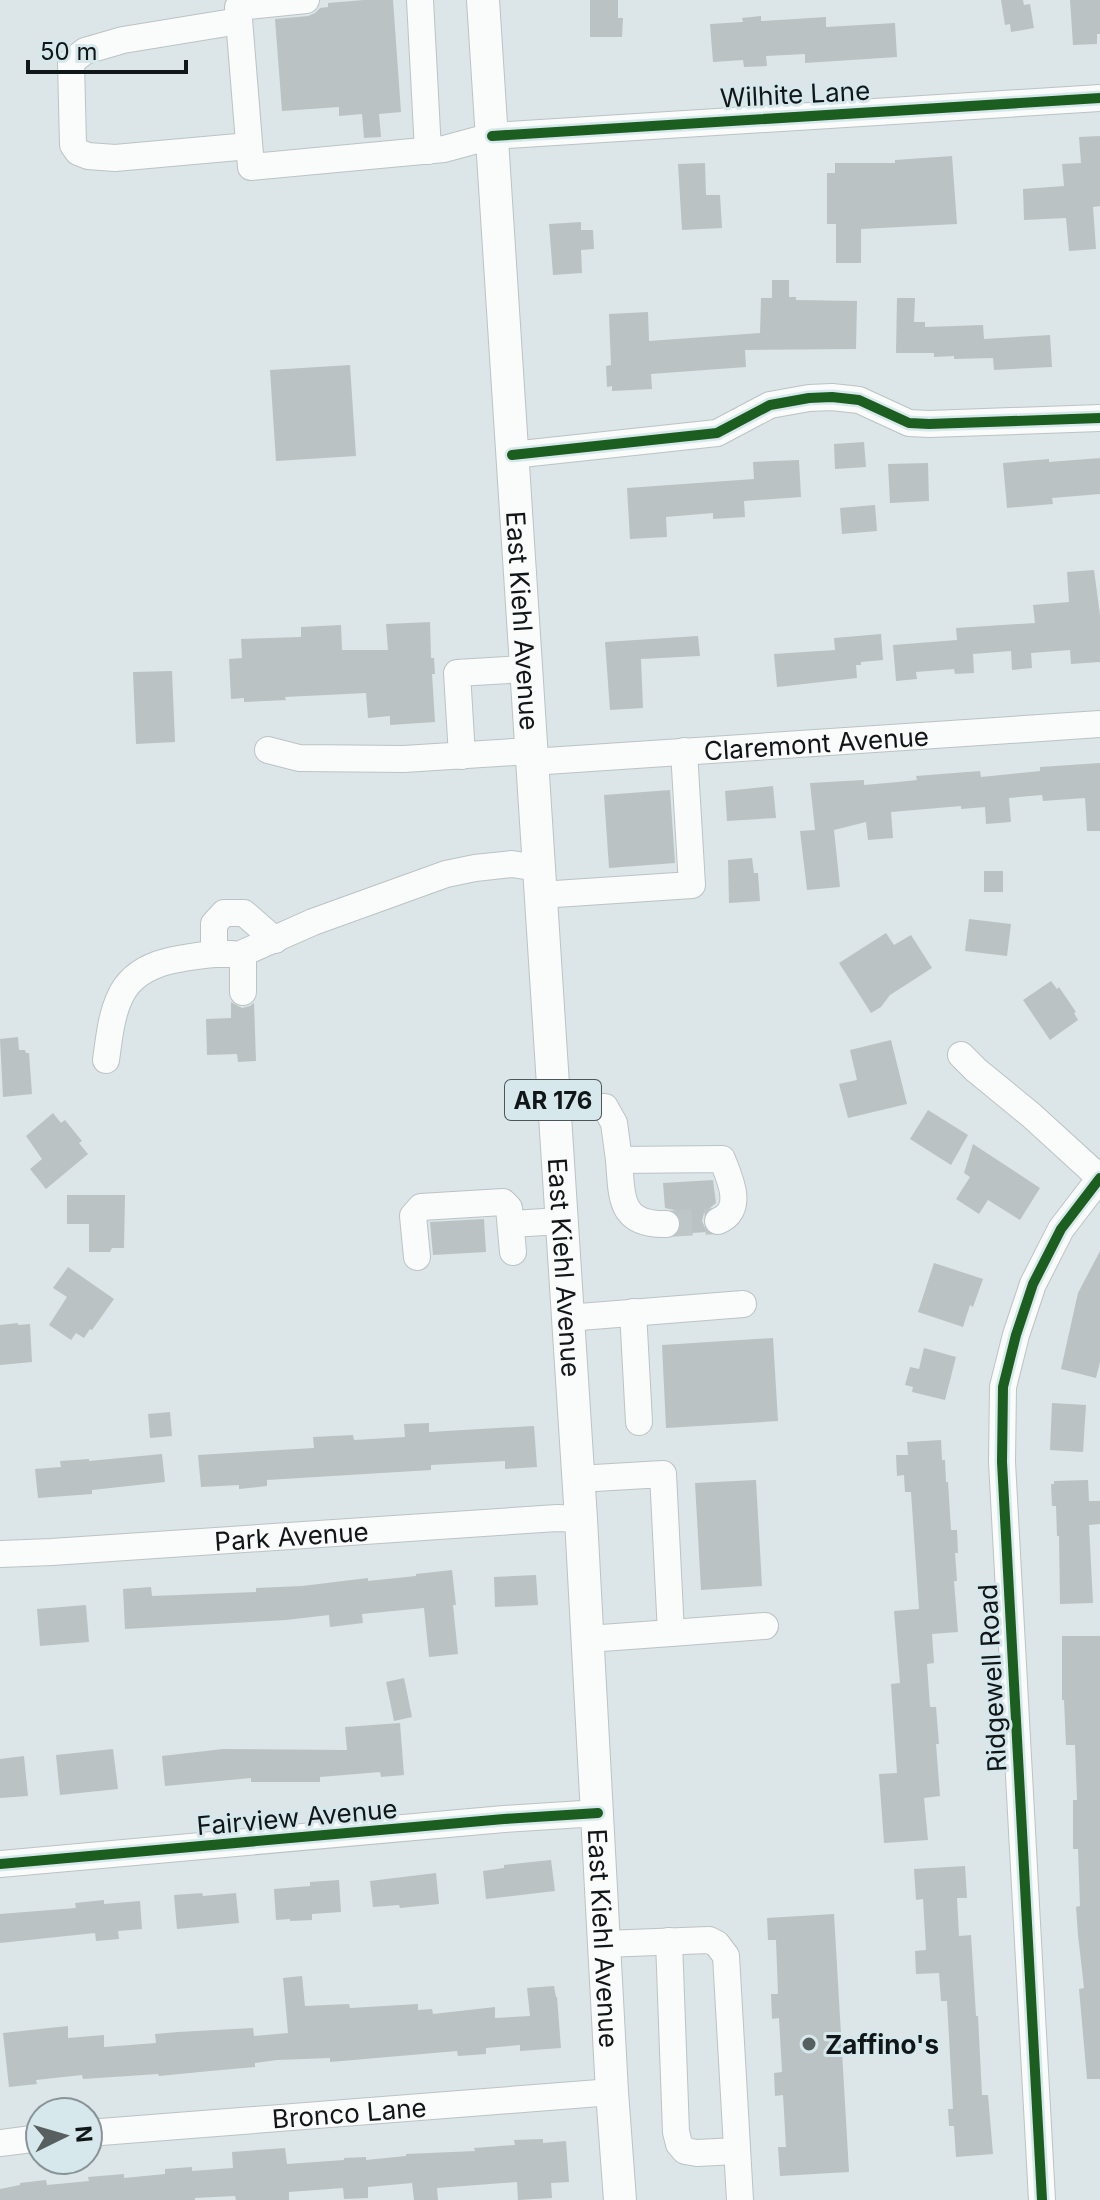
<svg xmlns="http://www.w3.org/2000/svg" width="1100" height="2200" viewBox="0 0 1100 2200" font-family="Inter,sans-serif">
	<rect width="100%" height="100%" fill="#dce5e7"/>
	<path fill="#bbc2c4" d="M364,0h29l8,112 -22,2 2,23 -17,1 -2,-24 -23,2v-9l-57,4 -7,-92 33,-3 7,-3 5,-5 8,-1v-4z
		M590,0h28v18h5l-1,19h-32z
		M1001,0h22l1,5 6,-1 4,24 -23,4 -1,-8 -5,1z
		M1070,0h30v34h-3v10l-24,1z
		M761,16v5h2l63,-4v10l69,-4 2,34 -92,6v-9l-39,2 1,10 -23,1 -1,-7 -30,2 -3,-38 33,-2 -1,-4z
		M1100,136v70l-7,1 3,42 -27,2 -3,-33 -42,2 -1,-31 41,-3 -2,-22 19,-1 -2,-26z
		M952,156l5,68 -96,5v34h-25v-39h-9v-51h8v-10h60v-3z
		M705,163l1,32h14l2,33 -40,2 -4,-66z
		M581,222v8h12l1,19 -13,1 1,23 -29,2 -4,-51z
		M772,280h17v17h7v3l61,1 -1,48 -111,1 1,17 -95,7 1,15 -40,2v-5l-5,1 -1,-21 5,-1 -2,-51 39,-2 1,29 111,-8 1,-35h11z
		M897,298h18l-1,24h11v5l58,-2 1,14 66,-4 2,32 -58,3 -1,-12 -39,1v-3l-20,1v-4h-38z
		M350,365l6,91 -80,5 -6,-91z
		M864,442l2,25 -31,2 -1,-25z
		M1100,458v36l-48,4 1,6 -46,4 -4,-45 46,-4v3z
		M799,460l2,37 -57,4 1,16 -32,2v-6l-47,4 1,20 -37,2 -3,-51 127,-9 -1,-17z
		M928,463l1,38 -39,2 -2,-39z
		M875,505l2,26 -35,3 -2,-26z
		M1094,570l6,45v47l-29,2 -1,-14 -39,3 1,15 -20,2 -1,-19 -38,3 1,19 -19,1 -1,-5 -38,3 1,7 -21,2 -3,-36 64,-5 -1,-12 79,-5 -2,-18 36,-3 -2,-30z
		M430,622l1,36h3l1,16h-3l3,48 -45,3v-9l-22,2 -2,-25 -81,4 1,3 -42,2v-4l-13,1 -2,-40 13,-1 -1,-19 60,-2v-10l40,-2 1,25h46l-2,-26z
		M881,634l2,26 -22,2v3h-5l1,13 -80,9 -3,-33 61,-4 -1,-12z
		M698,636l2,20 -59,3 2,49 -33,2 -5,-68z
		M172,671l3,71 -39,2 -3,-72z
		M1100,763v68h-13l-2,-33 -42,3 -1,-6 -33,3 2,24 -25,2 -1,-17 -24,2v-3l-70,6 2,26 -25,2 -2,-18 -32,8 6,57 -33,3 -7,-59 15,-1 -5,-47 54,-3v5l34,-3 19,-2 -1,-4 64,-5 1,6 59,-6v-4z
		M773,786l3,32 -49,3 -2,-30z
		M670,790l5,73 -66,5 -5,-73z
		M752,858l2,15h4l2,28 -31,2 -1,-43z
		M984,871h19v21h-19z
		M969,919l42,5 -4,32 -42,-5z
		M886,933l8,12 17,-10 21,33 -42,27 -9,12 -10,6 -32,-50z
		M1051,981l6,8 2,-2 17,25 -2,1 4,7 -28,20 -27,-40z
		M231,1002l11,6 8,-2 4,-3 2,58 -18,1 -1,-8 -30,1 -1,-36 25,-1z
		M18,1037l1,13h6l1,3h3l3,41 -29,3 -3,-58z
		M891,1040l16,64 -59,14 -9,-34 18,-4 -7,-30z
		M928,1110l40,25 -17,30 -41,-26z
		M53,1113l8,10 4,-3 17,21 -3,2 9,11 -42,35 -16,-20 12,-10 -16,-23z
		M973,1144l67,44 -20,32 -32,-20 -9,14 -23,-15 14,-22 -6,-4z
		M713,1180l3,23 -12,10 -2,8 5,11 -29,2 4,-8 -1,-8 -7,-8 -9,-2 -2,-25z
		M67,1195h58l-1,53h-12l-2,4h-21v-28h-22z
		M484,1219l2,33 -53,3 -3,-33z
		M1100,1251v111l-4,16 -35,-9 17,-76z
		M934,1263l49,16 -10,28 -3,-2 -7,22 -45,-15z
		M68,1267l46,32 -22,31 -2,-1 -6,9 -8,-5 -5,7 -22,-15 18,-28 -14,-9z
		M18,1323v2l12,-1 2,38 -32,3v-40z
		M773,1338l5,83 -112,7 -4,-83z
		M924,1348l32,9 -11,43 -33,-8 1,-5 -8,-2 5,-18 9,2z
		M1052,1403l34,2 -3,47 -33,-2z
		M170,1412l2,24 -22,2 -2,-24z
		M429,1423v9l105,-6 3,41 -32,2v-8l-74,4v5l-164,10v6l-28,3v-4l-38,2 -3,-32 116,-7 -1,-11 40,-2 1,5 51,-3 -1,-13z
		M941,1440l1,20h3l1,22h2l3,48h6l1,23h-3l2,28h-3l4,51 -26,2 2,29 -7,1 3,43h6l3,37h-3l4,52 -16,2 4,42 -44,3 -5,-69 18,-1 -6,-89 9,-1 -6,-72 25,-2 -8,-117h-6l-1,-17 -7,1 -1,-21h12l-1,-13z
		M162,1454l3,28 -73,8v4l-54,4 -3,-29 26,-2 -1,-6 29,-2v2z
		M756,1480l6,106 -61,4 -6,-107z
		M1088,1480l1,21h11v23l-11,1 4,78 -33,1 -1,-68h-2l-1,-30h-4l-1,-22h3v-3z
		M452,1570l4,35h-3l5,49 -29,3 -5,-49 -62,6 1,9 -33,4 -1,-12 -43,5 -161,9 -2,-40 28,-2 1,9 104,-4v-4l46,-2 66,-8v3l48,-5v-2z
		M536,1575l2,30 -43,2 -1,-30z
		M86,1605l3,37 -49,4 -3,-37z
		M1062,1636h38v443h-13l-8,-90 5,-1 -6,-53 -2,-28 4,-1 -2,-57h-5v-49h4l-2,-55h-9l-2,-45h-2z
		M404,1678l8,39 -18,4 -8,-39z
		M400,1723l4,52 -23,2 -1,-5 -60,5v5h-69v-4l-86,8 -3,-30 61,-7 124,1 -2,-23z
		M113,1749l5,40 -58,6 -4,-40z
		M24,1756l4,40 -28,2v-39z
		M551,1860l4,31 -69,8 -3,-28 21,-3v-3z
		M965,1866l2,32h-10l2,38 12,-1 5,81h2l4,79h6l5,59 -37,3 -2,-31h-5l-1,-17h5l-6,-108h-6l-2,-28 -23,1 -1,-23 11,-1 -3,-51 -7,1 -2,-31z
		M436,1873l3,31 -39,4 -1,-3 -26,2 -3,-26z
		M339,1880l2,32 -29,2v6l-22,1v-2l-14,1 -2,-31 36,-3v-4z
		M202,1893l1,3 33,-3 3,30 -62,6 -3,-34z
		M104,1900v4l36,-3 2,28 -24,2 1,8 -23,2 -1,-8 -95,10v-29l76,-6 -1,-5z
		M834,1914l15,258 -69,4 -2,-29h8l-3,-52 -8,1 -1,-23 8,-1 -3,-54 -7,1 -1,-25h7l-2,-54h-8l-1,-22z
		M302,1976l3,30 44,-2 1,4 68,-4v6l14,-1 1,5 62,-7v11l35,-2 -3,-28 27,-2 2,11h1l4,51 -41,3v-6l-34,3v6l-28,2 -1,-5 -127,11v-4l-53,2 -22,3v4l-45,4 -51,5 -1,-2 -75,5 -1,-4 -46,5 1,4 -28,3 -6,-54 65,-7v12l36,-3v12l52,-4 -1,-9 23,-2 75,-4 1,8 34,-3 -5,-55z
		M543,2139v4l23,-2 3,41 -18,1 1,15 -34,2 -1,-18 -80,6 1,12h-24l-2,-17 -44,4v11l-24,1 -1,-11 -54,4v8h-53l-1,-4 -40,2v2h-195v-11l20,-4v-2l26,-3 1,5 42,-4 -1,-4 36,-3v4l41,-4v-5l27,-2v4l41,-3 -1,-16 53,-4 2,16 57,-4v-2l22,-1v3l40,-4v-2l69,-3 -1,-3 41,-3 -1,-5z"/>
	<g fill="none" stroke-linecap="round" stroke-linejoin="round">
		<path stroke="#bec6c8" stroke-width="26" stroke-dasharray="26 13" stroke-linecap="butt" d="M666,1224l52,-3"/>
		<defs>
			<g id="minor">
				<path d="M306,0l-68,7 13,160 193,-18 48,-13 608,-38"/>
				<path d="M420,0l8,151"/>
				<path d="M239,21l-116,19 -38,11 -14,11 2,83 5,7 10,4 27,2 134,-12"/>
				<path d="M512,455l205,-22 53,-28 39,-7 23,-1 27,3 50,23 20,1 171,-6"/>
				<path d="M268,750l31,8 105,1 126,-8"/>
				<path d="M462,756l-5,-83 68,-4"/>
				<path id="s1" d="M531,762l569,-38"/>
				<path d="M540,895l152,-10 -8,-134"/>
				<path d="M232,954h-18v-30l10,-11h20l31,27"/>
				<path d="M243,992v-39l70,-31 133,-48 29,-6 37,-4 26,4"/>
				<path d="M961,1055l15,15 55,45 69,63"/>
				<path d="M106,1060c3,-21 5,-44 14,-63 16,-36 60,-39 94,-43"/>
				<path d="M554,1107h51l9,16 5,37 103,-1c8,20 23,51 -4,62"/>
				<path d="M619,1160c3,37 0,65 47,64"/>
				<path d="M511,1224l50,-3"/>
				<path d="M417,1257l-4,-41 8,-9 82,-5 6,6 4,44"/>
				<path d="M633,1312l6,110"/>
				<path d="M567,1318l176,-14"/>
				<path d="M578,1479l85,-5 8,159 -83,6"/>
				<path id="s2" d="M0,1554l52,-2 505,-34 24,1"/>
				<path d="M671,1633l94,-7"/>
				<path d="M0,1864l504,-45 94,-6"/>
				<path d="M669,1941l7,191 3,12 6,7 12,2 40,-2"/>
				<path d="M604,1944l105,-4 8,4 9,12 14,244"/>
				<path id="s3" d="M88,2133l524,-41"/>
				<path d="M0,2143l40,-5"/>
				<path d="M1042,2200l-40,-738 1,-75 13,-52 17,-51 28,-55 39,-51"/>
			</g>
			<g id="major">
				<path id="s4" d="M483,0l98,1519 31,573 8,108"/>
			</g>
		</defs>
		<use href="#minor" stroke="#bcc3c4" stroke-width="28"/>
		<use href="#major" stroke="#bcc3c4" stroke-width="34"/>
		<use href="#minor" stroke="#fafbfb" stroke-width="26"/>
		<use href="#major" stroke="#fafbfb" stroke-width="32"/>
		<defs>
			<path id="cycleway" d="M492,136l608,-38
				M512,455l205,-22 53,-28 39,-7 23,-1 27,3 50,23 20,1 171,-6
				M0,1864l504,-45 94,-6
				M1042,2200l-40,-738 1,-75 13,-52 17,-51 28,-55 39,-51"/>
		</defs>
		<use href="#cycleway" stroke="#d7e8ec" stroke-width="15"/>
		<use href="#cycleway" stroke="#1b5e20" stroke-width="10"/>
	</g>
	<circle fill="#585f60" stroke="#d7e8ec" stroke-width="3" cx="809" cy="2044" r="8"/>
	<g text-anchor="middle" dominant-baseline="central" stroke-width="6" stroke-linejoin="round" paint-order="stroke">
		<rect fill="#d7e8ec" stroke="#4c5658" stroke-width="2" x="505" y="1080" width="96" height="40" rx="6"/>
		<g font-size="24" font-weight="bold" fill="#111718">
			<text x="553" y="1100">AR 176</text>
		</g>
		<g font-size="26" fill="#111718" stroke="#d7e8ec">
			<text transform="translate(795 94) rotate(-3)">Wilhite Lane</text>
			<text stroke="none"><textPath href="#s4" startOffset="622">East Kiehl Avenue</textPath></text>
			<text stroke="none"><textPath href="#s1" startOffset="286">Claremont Avenue</textPath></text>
			<text stroke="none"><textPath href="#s4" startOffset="1270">East Kiehl Avenue</textPath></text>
			<text stroke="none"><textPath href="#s2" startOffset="292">Park Avenue</textPath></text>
			<text transform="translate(992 1678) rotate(-93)">Ridgewell Road</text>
			<text transform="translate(297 1817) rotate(-5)">Fairview Avenue</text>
			<text stroke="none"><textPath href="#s4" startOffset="1942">East Kiehl Avenue</textPath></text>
			<text stroke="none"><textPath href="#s3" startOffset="262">Bronco Lane</textPath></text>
		</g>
		<g font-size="26" font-weight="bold" fill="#111718" stroke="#d7e8ec" text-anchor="start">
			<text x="825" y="2044">Zaffino's</text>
		</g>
	</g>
	<g transform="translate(64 2136) rotate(85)"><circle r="38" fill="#d7e8ec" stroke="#889497" stroke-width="2"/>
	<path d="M0-6L14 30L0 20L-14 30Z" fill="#585f60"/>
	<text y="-12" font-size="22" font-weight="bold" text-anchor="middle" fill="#111718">N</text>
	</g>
	<path d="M28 60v12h158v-12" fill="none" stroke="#111718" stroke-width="4"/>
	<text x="40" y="60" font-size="24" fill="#111718" stroke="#d7e8ec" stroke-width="6" paint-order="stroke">50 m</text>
</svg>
